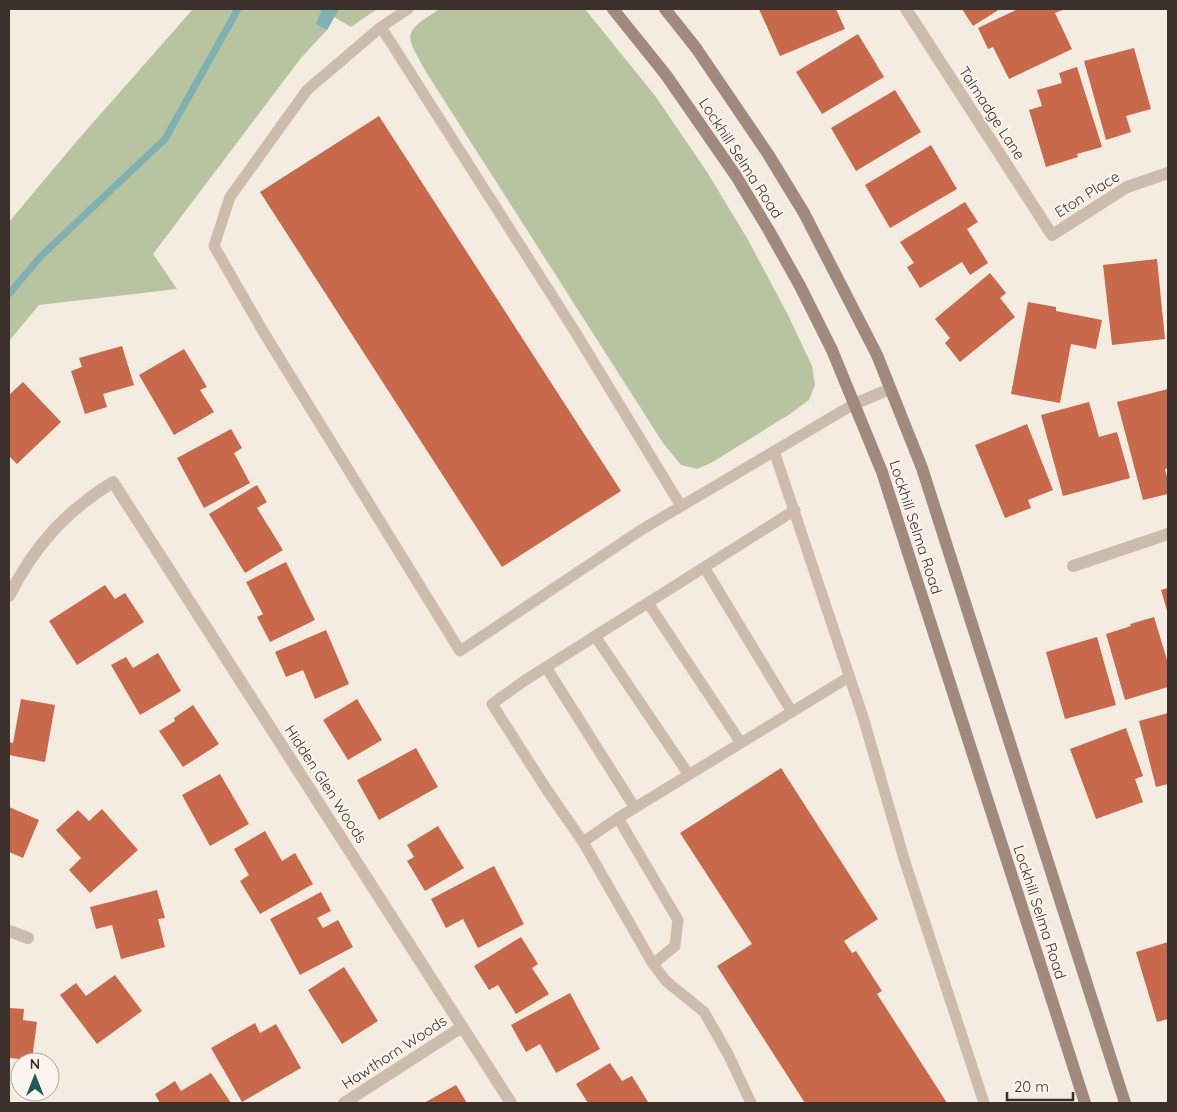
<svg xmlns="http://www.w3.org/2000/svg" width="1177" height="1112" viewBox="0 0 1177 1112" font-family="Quicksand,sans-serif">
	<rect width="100%" height="100%" fill="#f4ebe1"/>
	<path fill="#b8c4a0" d="M193,9h184l-26,18 -17,-10 -7,13 -26,28 -148,196 24,35 -138,16 -30,36v-119l67,-80z
		M440,9h145l71,88 51,75 40,66 40,75 25,53 3,19 -6,15 -19,14 -79,49 -14,6 -16,-4 -18,-22 -237,-371c-21,-38 -25,-39 14,-63z"/>
	<path fill="#7fb0b2" d="M322,9h17l-12,21 -11,-6z"/>
	<g fill="none" stroke-linecap="round" stroke-linejoin="round">
		<path stroke="#7fb0b2" stroke-width="7" d="M9,294l31,-37 125,-118 73,-130"/>
	</g>
	<path fill="#c8694b" d="M759,9h77l9,20 -65,27z
		M962,9h38l-27,17z
		M1018,9h47l-10,4 17,36 -63,30 -16,-32 -5,2 -10,-21z
		M858,34l26,43 -62,37 -26,-42z
		M1134,48l17,61 -25,7 5,16 -25,8 -22,-79z
		M1077,67l25,80 -25,7 1,3 -32,10 -17,-57 13,-4 -5,-16 25,-7 -3,-10z
		M895,90l26,42 -65,39 -25,-43z
		M379,116l242,375 -119,76 -242,-375z
		M931,145l26,44 -67,39 -25,-43z
		M965,202l13,20 -11,7 21,34 -18,12 -8,-13 -42,26 -13,-21 7,-4 -14,-21z
		M1157,259l8,80 -53,6 -9,-80z
		M990,273l16,20 -6,5 15,19 -55,45 -15,-19 5,-5 -15,-19z
		M1028,302l28,5v4l46,9 -6,29 -25,-5 -11,59 -49,-9z
		M122,346l12,39 -31,9 4,13 -22,7 -14,-43 11,-4 -3,-9z
		M184,349l23,38 -7,3 14,22 -40,23 -35,-60z
		M23,382l38,40 -44,42 -8,-8v-61z
		M1168,389v30h-1l1,49 -3,1 3,12v13l-25,6 -26,-98z
		M1089,402l10,35 18,-5 13,46 -67,18 -22,-81z
		M1027,424l26,66 -25,10 3,8 -26,10 -30,-73z
		M231,429l11,19 -8,5 16,30 -46,25 -27,-50z
		M257,485l10,17 -10,6 26,42 -38,23 -36,-59z
		M286,562l29,58 -45,22 -13,-25 6,-3 -17,-32z
		M105,585l10,14 10,-6 19,29 -67,43 -28,-44z
		M1168,588v26l-7,-24z
		M1154,617l14,46v24l-43,13 -19,-66 25,-8 -1,-2z
		M326,630l23,54 -34,15 -12,-29 -17,7 -11,-25z
		M1097,637l19,68 -51,14 -19,-67z
		M158,653l23,38 -41,24 -29,-50 15,-8 7,11z
		M21,699l34,6 -10,57 -36,-7v-13l4,1z
		M357,699l25,41 -34,20 -25,-40z
		M193,705l26,39 -36,23 -24,-36 16,-10 -1,-3z
		M1168,713v71l-12,3 -17,-66z
		M1126,728l17,48 -8,3 8,23 -47,17 -26,-70z
		M416,748l22,39 -59,33 -22,-40z
		M781,768l97,151 -34,22 8,12 4,-2 26,40 -5,3 70,109h-142l-88,-137 35,-22 -72,-111z
		M220,774l29,50 -39,22 -28,-51z
		M9,807l30,13 -16,38 -14,-6z
		M102,809l36,41 -48,43 -21,-23 12,-12 -25,-28 22,-20 11,11z
		M438,826l26,42 -39,23 -18,-30 7,-4 -7,-12z
		M265,831l17,30 13,-8 18,31 -53,30 -20,-33 9,-6 -15,-26z
		M494,866l30,58 -46,24 -15,-29 -17,9 -15,-29z
		M157,890l8,28 -7,1 7,28 -44,12 -9,-34 -16,4 -6,-22z
		M321,892l10,19 -14,7 6,10 15,-8 15,27 -53,28 -30,-56z
		M521,937l17,27 -6,4 17,26 -33,20 -18,-29 -9,5 -15,-24z
		M1168,942v77l-11,3 -21,-70z
		M344,967l34,54 -36,23 -34,-54z
		M115,975l27,36 -45,33 -37,-49 16,-12 10,13z
		M570,993l30,56 -44,24 -16,-29 -14,8 -15,-27z
		M9,1008l15,1 -1,11 14,2 -5,38 -23,-2z
		M255,1023l5,10 16,-9 25,44 -59,34 -31,-54z
		M610,1063l12,18 10,-5 16,26 -2,1h-58l-12,-19z
		M211,1073l20,30h-71l-5,-9 20,-13 6,10z
		M456,1085l11,18h-43z"/>
	<g fill="none" stroke-linecap="round" stroke-linejoin="round">
		<path stroke="#cdbbac" stroke-width="11" d="M408,9l-27,18 -74,63 -77,107 -16,49 50,87 196,318 181,-121 213,-126
			M381,27l193,303 107,176
			M774,451l89,266 42,145 79,241
			M704,567l88,145
			M648,603l93,140
			M595,636l94,139
			M546,667l89,141
			M618,818l60,102 -3,26 -22,18
			M583,842l35,-24 231,-141
			M751,1103l-23,-49 -24,-42 -38,-31 -13,-17 -70,-122 -36,-52 -55,-86 32,-23 271,-171"/>
		<path stroke="#cdbbac" stroke-width="12" d="M906,9l146,226 75,-48 41,-14
			M854,404l36,-15
			M1073,566l95,-32
			M9,596c26,-51 56,-84 104,-114l398,621
			M9,931l19,7
			M344,1103l118,-76"/>
		<path stroke="#a18a7d" stroke-width="12" d="M613,9l53,66 70,101 32,53 32,57 32,64 50,122 203,631
			M665,9l31,39 72,106 36,59 73,142 45,113 203,635"/>
	</g>
	<g text-anchor="middle" dominant-baseline="central" stroke-width="4" stroke-linejoin="round" paint-order="stroke">
		<g font-size="15" fill="#3b302b" stroke="#fbf5ee">
			<text transform="translate(992 113) rotate(57)">Talmadge Lane</text>
			<text transform="translate(741 158) rotate(57)">Lockhill Selma Road</text>
			<text transform="translate(1087 194) rotate(-32)">Eton Place</text>
			<text transform="translate(916 527) rotate(72)">Lockhill Selma Road</text>
			<text transform="translate(326 784) rotate(57)">Hidden Glen Woods</text>
			<text transform="translate(1040 912) rotate(72)">Lockhill Selma Road</text>
			<text transform="translate(394 1052) rotate(-33)">Hawthorn Woods</text>
		</g>
	</g>
	<rect width="1177" height="1112" fill="none" stroke="#3b302b" stroke-width="20"/>
	<g transform="translate(35 1077)"><circle r="24" fill="#fbf5ee" stroke="#aea6a0"/>
	<path d="M0-4L9 19L0 12L-9 19Z" fill="#1f5a5e"/>
	<text y="-8" font-size="14" font-weight="bold" text-anchor="middle" fill="#3b302b">N</text>
	</g>
	<path d="M1007 1092v8h66v-8" fill="none" stroke="#3b302b" stroke-width="2.5"/>
	<text x="1014" y="1092" font-size="15" fill="#3b302b" stroke="#fbf5ee" stroke-width="4" paint-order="stroke">20 m</text>
</svg>
